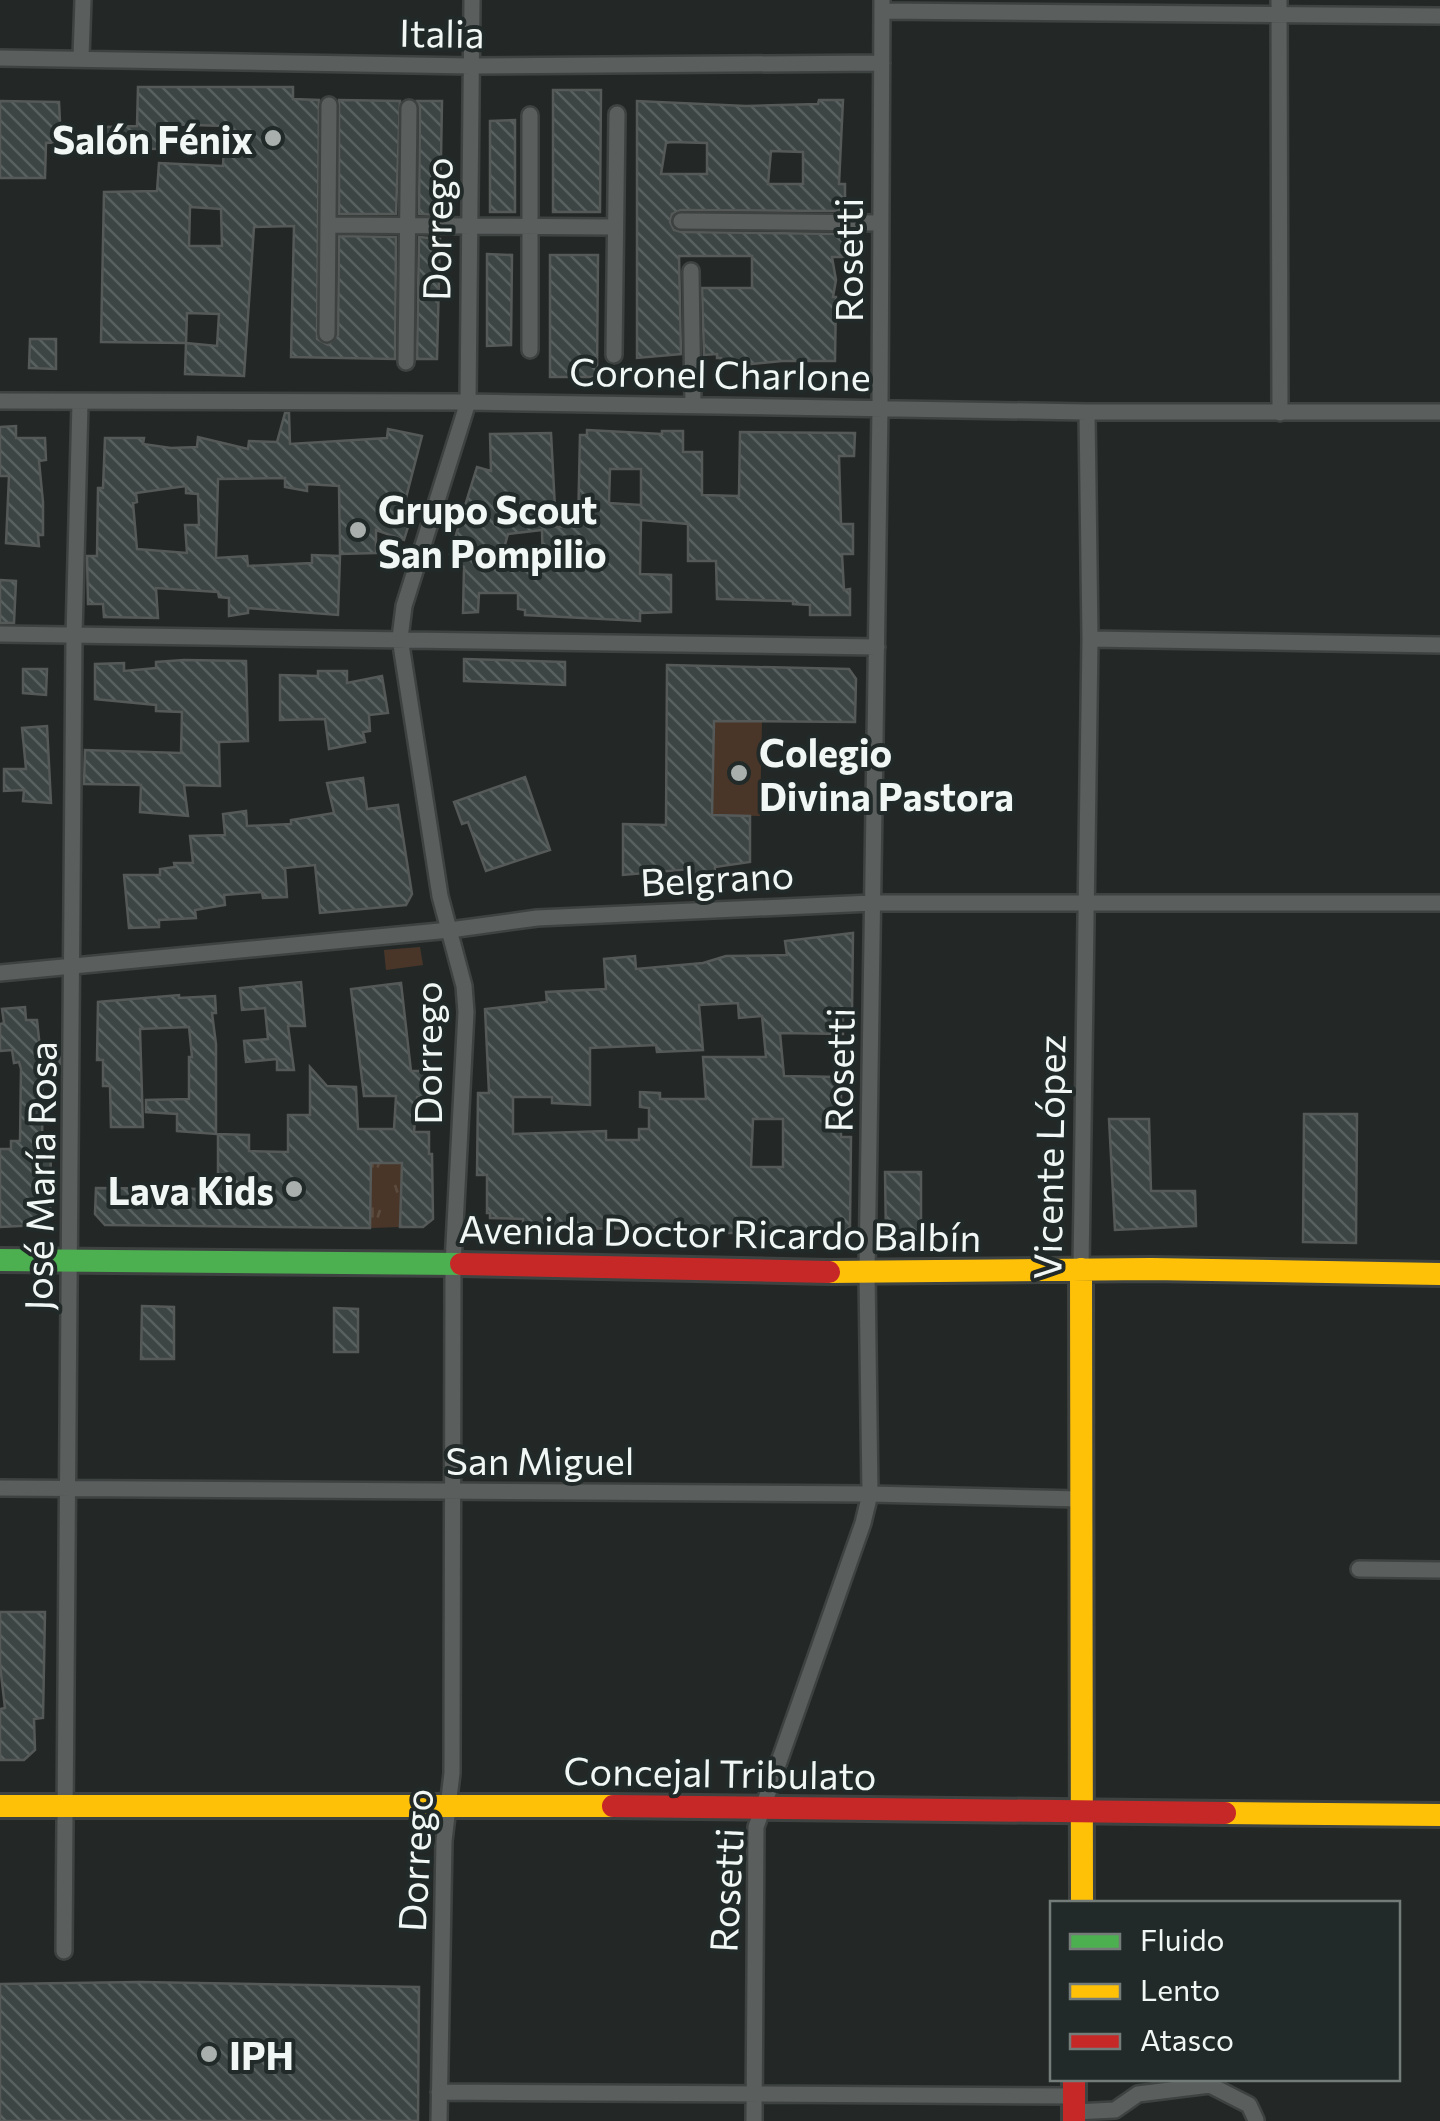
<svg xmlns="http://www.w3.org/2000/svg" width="1440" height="2121" viewBox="0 0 1440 2121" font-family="Commissioner,sans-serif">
	<defs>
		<pattern id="grass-tufts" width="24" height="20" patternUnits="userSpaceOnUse" patternTransform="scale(2.5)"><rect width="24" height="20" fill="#493629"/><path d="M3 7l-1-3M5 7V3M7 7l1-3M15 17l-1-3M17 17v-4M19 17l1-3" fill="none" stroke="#5b4a3e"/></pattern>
		<pattern id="building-back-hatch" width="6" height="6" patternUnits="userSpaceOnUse" patternTransform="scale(2.5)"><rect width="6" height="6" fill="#3c4543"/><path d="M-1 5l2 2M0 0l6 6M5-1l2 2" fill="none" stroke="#58615f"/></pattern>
	</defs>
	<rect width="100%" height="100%" fill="#232827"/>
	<path fill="url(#grass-tufts)" d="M420,947l3,18 -37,5 -2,-20z
		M371,1162l31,1 -2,64 -30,1z"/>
	<path fill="#493629" d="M714,721l48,1 -2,94 -48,-1z"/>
	<path fill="url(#building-back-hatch)" stroke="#555958" stroke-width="2.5" fill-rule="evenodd" d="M138,87h155v12l26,1 -2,239 11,6 10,-10 1,-99 57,1 -1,122 -104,-2 3,-131 -40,1 -10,149 -59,-2 1,-31 -85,-1 3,-150 53,-1 2,-28 64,3 2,-40 -65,-2 -1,25 -54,-1v-21l32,-1zM190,207l31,2 1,37h-33zM187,313l32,1 -2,32 -31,-3z
		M553,90h48l-1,122h-47z
		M339,100l61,1 -4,113h-57z
		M819,100h24l-4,84h6v27l-164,-1 -9,4 -2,8 4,8 7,2 164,2 -1,23h-12l4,23 -3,17h3l-1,64h-53l-61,6v-9h-4v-4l-13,1 -2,-67h50v-32h-73l2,98 -44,4v-257l109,5 72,-2zM671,142l36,1v31h-46l5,-31zM771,151l32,1v32h-35z
		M0,101l59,1 2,40 -15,1 -1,35h-45z
		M417,101h25l-2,114 -21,-1 1,-106z
		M515,120v92h-25v-91z
		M419,237l21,2 -3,120h-20z
		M487,254l25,1 -1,90 -24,1z
		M550,255h48l-1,122h-47z
		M30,339h26v30l-27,-1z
		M285,413h4l1,31 97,-6 1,-9 34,7 -21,81 9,3 -6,20 -28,-10v23l-36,1 -1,-68 -32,-2v7l-22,-4v-9l-67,1 -2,79 31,-2 1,10 64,-3v-8l28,1 -2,59 -90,-7v5l-19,3v-18l-10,-1 -1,-5 -62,-4 2,30 -54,-1 -1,-13h-15l-1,-48h10l1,-68h5l2,-50h39l-1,6 28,4 26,-1 1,-10 50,12 1,-8 28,1zM186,486v7l12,1 1,31h-14l2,28 -50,-4 -4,-46 4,-1 -1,-9z
		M16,426v12h29l1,22 -7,1 4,41v33h-5l1,11 -33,-3 3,-67h-9v-49z
		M587,430l75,4v-3h21v21h19v43l37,1 1,-64 115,1 -1,23h-15l2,68h12v30h-11l2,36 6,-1v26h-40v-10l-17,-1v-3l-76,-2 -1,-38h-28v-37l-47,-4 -1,54 31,1v37l-31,1v8l-115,-6v-5l-7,-1v-16h-39l-1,19 -15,1 1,-46 -6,-2 2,-7 -10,-4 27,-87 14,4 -1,-37 61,-1 5,94h22l2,-92h7zM610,469h31v36l-32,-2zM542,530l1,41 -45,-1 10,-36z
		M0,580l16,1 -2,42h-14z
		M464,659l101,3v23l-101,-4z
		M184,660l62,1 2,80 -29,1 1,44 -36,-1 4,31 -48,-4 1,-27 -57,-1 1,-34 96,3 1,-41 -26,-1v-6l-61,-6v-35l29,-1v8l32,-3v-6z
		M667,665l182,4 7,10 -1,43 -141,-1 -2,94 38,1v46l-35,5 -1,11 -23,2v-11l-68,6v-51l43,1z
		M23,669h24l-1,26 -23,-2z
		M318,671h29v12l35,-7 6,37 -19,2 1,16 -7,1 2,10 -36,7 -4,-30 -45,1v-45l38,1z
		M47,726l4,77 -28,-2 1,-11 -20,1v-22h22l-4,-41z
		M525,777l25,73 -64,21 -18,-49 -6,2 -8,-22z
		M363,778l4,31 31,-4 14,89 -6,11 -86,8 -5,-48 -30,3 2,29 -24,1 -1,-6 -38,3 1,10 -30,5 1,8 -37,2v7l-30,1 -5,-53h36v-6l15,-2 -1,-4h19l-3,-27 35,-1 -2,-21 23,-3 1,15 44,-2v-4l43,-7 -7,-30z
		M853,933l-1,80h-9v21l-63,-1 4,43 57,1v60h10l-1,90 -7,6h-171v-5l-130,1v-3l-19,-1v-6l-33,-1v-5h-3v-38h-10l1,-82h11l-4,-84 62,-7 -1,-10 60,-3 -2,-30 31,-3 1,13 67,-6 23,-7 61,-1 -2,-14zM738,1003l1,15 23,-2 4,41h-63l3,42h-46v-6l-20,-1v15l9,1v21h-10v11h-33v-9l-93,3v-37h39v6l38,2v-57l66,-3 1,7 46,-2 -4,-45zM753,1119h30v48h-32z
		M301,982l4,44h-17l6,44h-17v-11l-31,3 -2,-21 24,-2 -3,-31 -23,2 -2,-22z
		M401,983l10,88h13v10h3v16h-10l-3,35h15v22h3l1,65 -10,8h-23l2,-64h-31l-1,65 -265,-3 -10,-11 1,-26 122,1v-55l31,1v16l39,1v-37h22v-48l17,19 29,1 2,42h36l2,-33h-32l-13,-107z
		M179,995v3l36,-2 1,17h-4l4,31v90l-39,-3v-17l-31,-2v-12l43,-1v-42h3l-3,-30 -49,2 3,98h-32l-1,-41h-7v-26h-6l1,-58z
		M25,1007l1,13h11l4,38 19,-1v7l-17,10 -1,71h9l-1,70 -10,10 -40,2v-78h11v-8h9l1,-72 -2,-7 -5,1 -2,-13 -12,1v-27l4,-1 -2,-14z
		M1304,1114h53l-1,129 -53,-1z
		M1109,1119h40l2,72h44l1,35 -81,4z
		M885,1172h36v67h-35z
		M142,1306l32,1v52h-33z
		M334,1308l24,1v43h-24z
		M0,1612h45l-2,106 -9,1 1,31 -11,10h-24v-51l5,-1 -5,-43z
		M140,1982l279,5 -1,134h-418v-137z"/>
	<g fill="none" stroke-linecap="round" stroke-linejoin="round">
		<defs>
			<path id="street" d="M1279,0l1,413
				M882,11l558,5
				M81,57l2,-57
				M0,58l471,8 411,-3
				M530,115v235
				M681,221l198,2
				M328,225l286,2
				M691,271l2,134
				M327,334l2,-229
				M614,355l3,-241
				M406,362l3,-254
				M0,401l468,1 619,10h353
				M0,634l877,13
				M1090,639l350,6
				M0,973l450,-43 87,-12 335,-15h568
				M1081,1269l9,-630 -3,-227
				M0,1488l870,6 209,5
				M1359,1569l81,1
				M64,1951l10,-1315 6,-233
				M439,2092l634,4
				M1074,2112l41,-2 23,-16 72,-9 39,20 7,15
				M439,2121l5,-280 8,-68 1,-509 13,-252 -2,-26 -24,-90 -40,-258 4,-32 64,-204 4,-402
				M754,2121l2,-294 107,-304 7,-29 -3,-221 13,-865 2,-408"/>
			<path id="fast" d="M0,1260l461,4"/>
			<path id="slow" d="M1081,1269l1,635
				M829,1272l322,-3 289,5
				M0,1806h613
				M1225,1813l215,2"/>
			<path id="jam" d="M461,1264l368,8
				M613,1806l612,7
				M1074,2078v43"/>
		</defs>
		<use href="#street" stroke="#3e4341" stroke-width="20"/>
		<use href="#fast" stroke="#3e4341" stroke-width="28"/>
		<use href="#slow" stroke="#3e4341" stroke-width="28"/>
		<use href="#jam" stroke="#3e4341" stroke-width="28"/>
		<use href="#street" stroke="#5a5e5d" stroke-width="15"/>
		<use href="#fast" stroke="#4caf50" stroke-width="22"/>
		<use href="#slow" stroke="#ffc107" stroke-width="22"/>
		<use href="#jam" stroke="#c62828" stroke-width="22"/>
	</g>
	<g fill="#a8afad" stroke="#212a28" stroke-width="4">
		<circle cx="273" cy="138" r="10"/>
		<circle cx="358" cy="530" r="10"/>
		<circle cx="739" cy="773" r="10"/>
		<circle cx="294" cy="1189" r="10"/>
		<circle cx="209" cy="2054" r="10"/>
	</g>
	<g text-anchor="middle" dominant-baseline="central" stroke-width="8" stroke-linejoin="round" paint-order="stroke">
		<g font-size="38" fill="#f0f7f5" stroke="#212a28">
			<text transform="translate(442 32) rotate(1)">Italia</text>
			<text transform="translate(436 229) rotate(-89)">Dorrego</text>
			<text transform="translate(847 260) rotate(-90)">Rosetti</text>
			<text transform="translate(720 373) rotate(1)">Coronel Charlone</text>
			<text transform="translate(717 877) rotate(-3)">Belgrano</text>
			<text transform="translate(426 1053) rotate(-90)">Dorrego</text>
			<text transform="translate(838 1070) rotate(-89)">Rosetti</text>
			<text transform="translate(1048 1157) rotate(-89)">Vicente López</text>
			<text transform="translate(39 1176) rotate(-89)">José María Rosa</text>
			<text transform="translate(720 1232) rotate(1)">Avenida Doctor Ricardo Balbín</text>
			<text x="540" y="1459">San Miguel</text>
			<text transform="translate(720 1772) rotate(1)">Concejal Tribulato</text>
			<text transform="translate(414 1860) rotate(-87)">Dorrego</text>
			<text transform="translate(725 1890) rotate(-87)">Rosetti</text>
		</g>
		<g font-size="38" font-weight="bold" fill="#f0f7f5" stroke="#212a28" text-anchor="start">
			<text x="253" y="138" text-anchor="end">Salón Fénix</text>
			<text x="378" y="508">Grupo Scout<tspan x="378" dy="44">San Pompilio</tspan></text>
			<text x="759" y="751">Colegio<tspan x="759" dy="44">Divina Pastora</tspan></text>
			<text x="274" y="1189" text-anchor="end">Lava Kids</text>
			<text x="229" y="2054">IPH</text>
		</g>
	</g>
	<rect x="1050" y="1901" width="350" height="180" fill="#212a28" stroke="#747c7a" stroke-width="2.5"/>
	<rect x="1070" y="1934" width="50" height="15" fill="#4caf50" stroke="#747c7a" stroke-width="2.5"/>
	<text x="1140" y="1951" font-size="30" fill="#f0f7f5">Fluido</text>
	<rect x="1070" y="1984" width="50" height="15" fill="#ffc107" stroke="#747c7a" stroke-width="2.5"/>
	<text x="1140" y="2001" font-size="30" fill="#f0f7f5">Lento</text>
	<rect x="1070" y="2034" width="50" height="15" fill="#c62828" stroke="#747c7a" stroke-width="2.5"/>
	<text x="1140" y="2051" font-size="30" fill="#f0f7f5">Atasco</text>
</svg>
